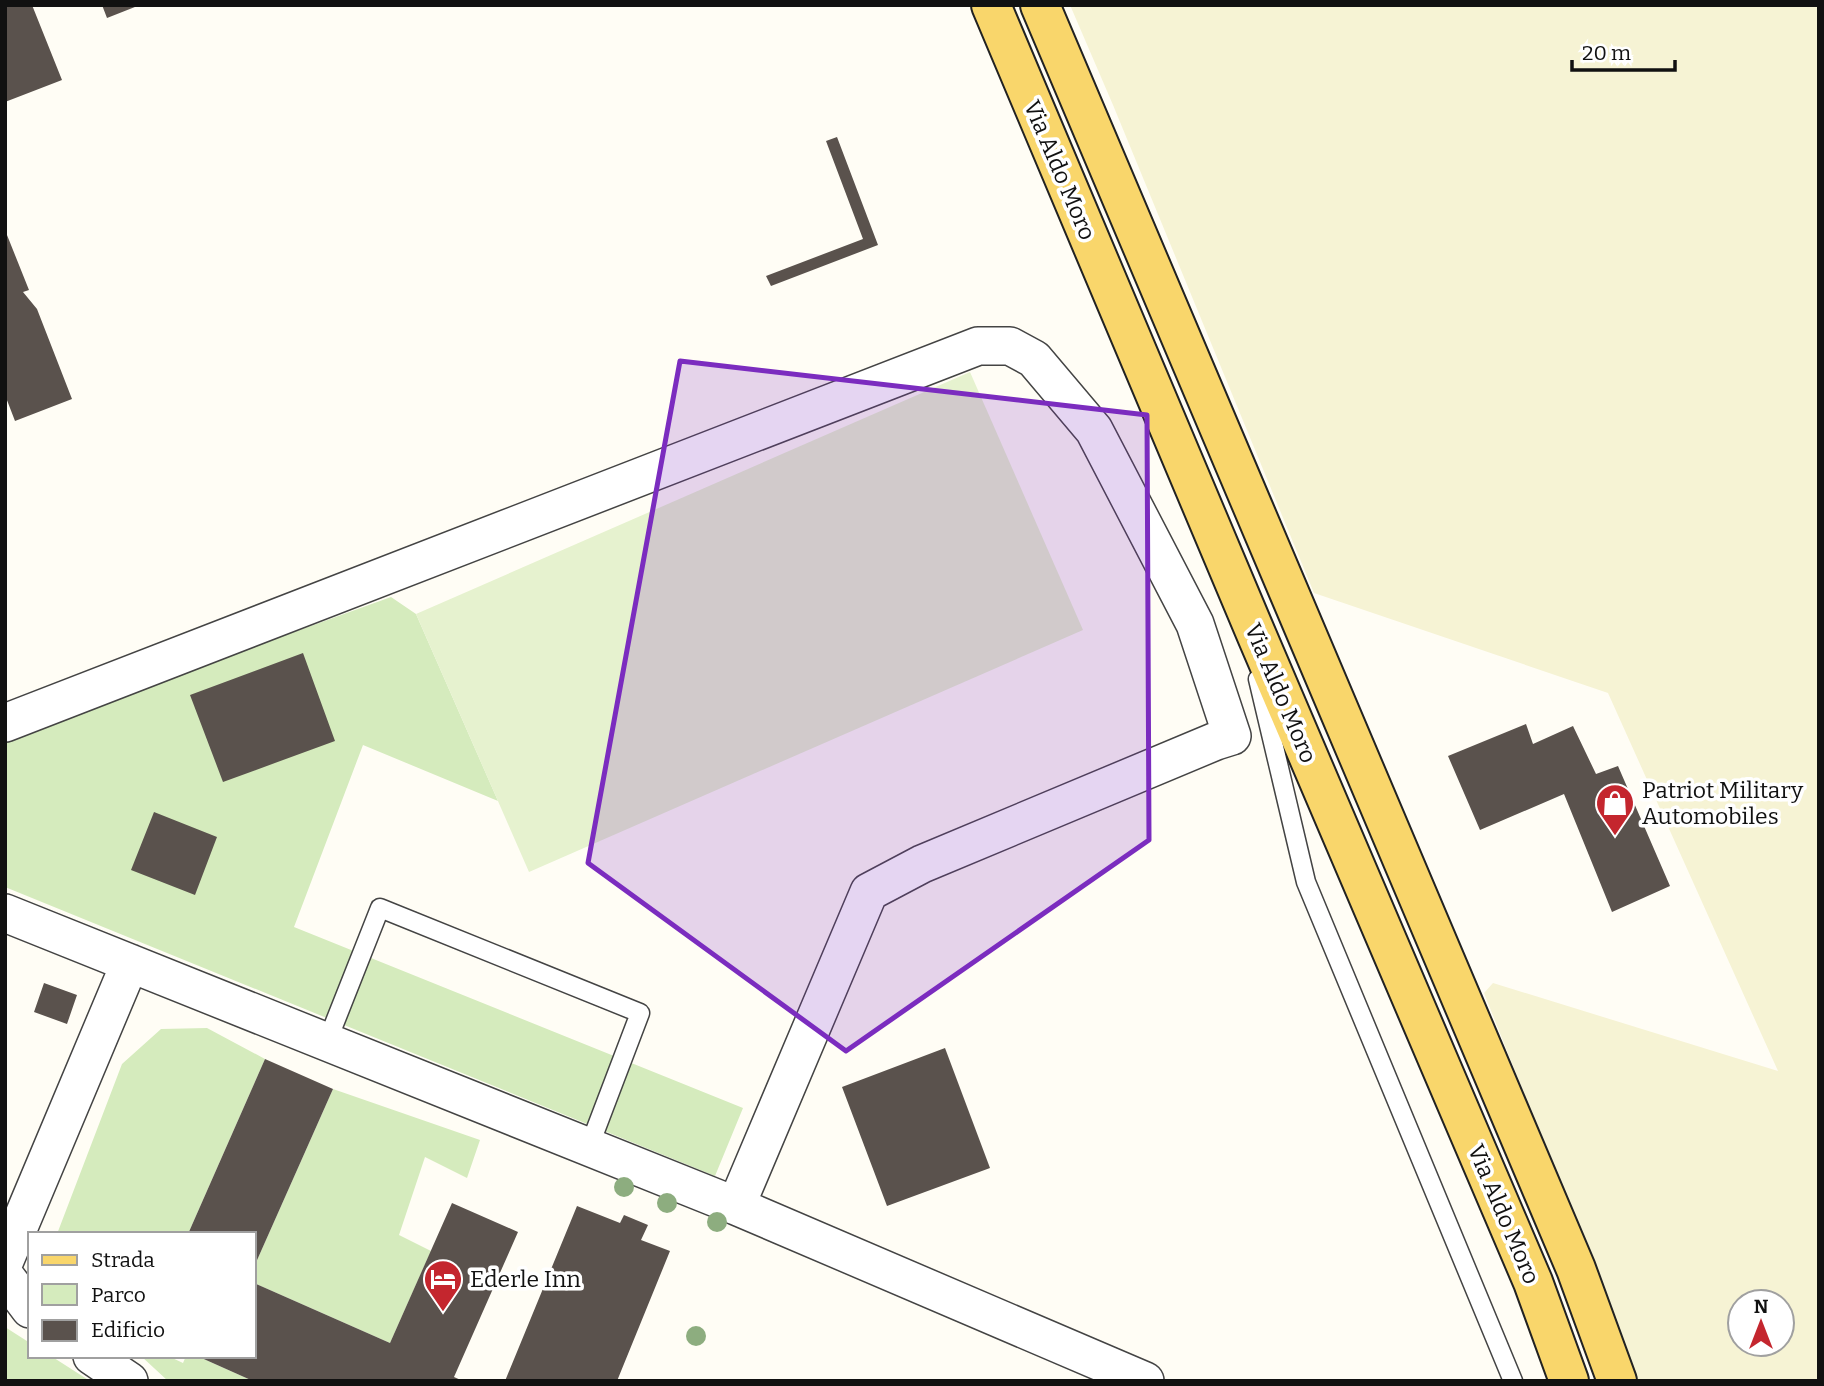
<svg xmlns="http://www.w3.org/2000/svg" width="1824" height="1386" viewBox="0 0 1824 1386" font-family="Bitter,serif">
	<rect width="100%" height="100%" fill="#fffdf5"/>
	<path fill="#f6f3d4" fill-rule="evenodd" d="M1070,5h749v1376h-181l-154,-388 9,-10 285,88 -170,-378 -294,-100 -201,-488zM1740,1302h42v42h-42z"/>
	<path fill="#d5ebbd" d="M391,597l25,17 82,187 -135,-56 -69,182 449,181 -28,68 -710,-289v-149l31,-13z
		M207,1028l58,31 -77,175h-131l65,-170 39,-35z
		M333,1089l147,51 -13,38 -42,-21 -26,78 32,16 -41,92 -136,-60v-16z
		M5,1327l25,16v13h21l39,25h-85z
		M141,1356h27l15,7 3,-7h11l56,25h-85z"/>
	<path fill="#e6f2cf" d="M970,372l113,258 -554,242 -113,-258z"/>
	<path fill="#5a524d" d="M5,5h27l30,75 -57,22z
		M102,5h38l-33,13z
		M837,137l41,108 -107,41 -5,-10 97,-37 -37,-98z
		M5,230l24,60 -6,2 14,17 35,90 -57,22 -10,-26z
		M303,653l32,88 -112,41 -33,-87z
		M1526,724l7,20 40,-18 23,48 22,-8 52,120 -58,26 -48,-118 -84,36 -32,-74z
		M154,812l63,25 -22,58 -64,-25z
		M44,983l33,12 -10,29 -33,-12z
		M945,1048l45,120 -103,38 -45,-119z
		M265,1059l68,30 -79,178v-33h-66z
		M452,1203l66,29 -64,145 9,4h-210l-56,-25h57v-73l136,60z
		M577,1206l43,17 4,-8 24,10 -7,15 29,11 -53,130h-112z"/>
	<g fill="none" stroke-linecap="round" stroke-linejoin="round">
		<defs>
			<path id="service" d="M1258,679l48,203 207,499
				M327,1042l53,-134 260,105 -51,134"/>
			<path id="minor" d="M5,723l973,-377h32l24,13 60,71 101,194 37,112 -16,5 -294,123 -53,28 -133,314
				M5,913l731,293 409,175
				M5,1260l125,-297
				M5,1276l25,33
				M92,1356l37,25"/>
			<path id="primary" d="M991,5l266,631 276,646 36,99
				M1040,5l536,1264 41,112"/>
		</defs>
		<use href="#service" stroke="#444" stroke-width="21"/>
		<use href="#minor" stroke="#444" stroke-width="40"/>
		<use href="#primary" stroke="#222" stroke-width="42"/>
		<use href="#service" stroke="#fff" stroke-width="18"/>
		<use href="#minor" stroke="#fff" stroke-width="37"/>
		<use href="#primary" stroke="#f9d66b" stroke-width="38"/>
	</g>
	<g fill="#8dad7f">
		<circle cx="624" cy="1187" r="10"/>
		<circle cx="667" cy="1203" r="10"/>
		<circle cx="717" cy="1222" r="10"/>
		<circle cx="696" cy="1336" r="10"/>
	</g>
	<path fill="#7b2cbf" fill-opacity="0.2" stroke="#7b2cbf" stroke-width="5" stroke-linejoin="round" d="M680,361l467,54 2,425 -303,211 -258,-188z"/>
	<defs>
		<symbol id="shop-pin" viewBox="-11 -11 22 30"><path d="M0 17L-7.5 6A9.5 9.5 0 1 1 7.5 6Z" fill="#c4262e" stroke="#fff"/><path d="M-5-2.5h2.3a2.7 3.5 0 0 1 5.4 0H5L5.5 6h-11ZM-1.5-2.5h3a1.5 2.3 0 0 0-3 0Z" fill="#fff"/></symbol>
		<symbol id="hotel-pin" viewBox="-11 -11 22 30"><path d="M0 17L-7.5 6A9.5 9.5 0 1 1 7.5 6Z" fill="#c4262e" stroke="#fff"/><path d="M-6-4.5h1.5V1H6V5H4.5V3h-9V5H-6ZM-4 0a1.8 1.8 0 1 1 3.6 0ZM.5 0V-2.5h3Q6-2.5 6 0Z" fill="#fff"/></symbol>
	</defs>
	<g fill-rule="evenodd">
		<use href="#shop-pin" x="1593" y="781" width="44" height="60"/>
		<use href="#hotel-pin" x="421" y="1257" width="44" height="60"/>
	</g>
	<g text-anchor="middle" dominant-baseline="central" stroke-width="7" stroke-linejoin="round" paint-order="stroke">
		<g font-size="23" fill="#111" stroke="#fff">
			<text transform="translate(1060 170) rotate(67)">Via Aldo Moro</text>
			<text transform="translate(1281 693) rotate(67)">Via Aldo Moro</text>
			<text transform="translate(1504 1214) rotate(67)">Via Aldo Moro</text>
		</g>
		<g font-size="23" fill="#111" stroke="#fff" text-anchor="start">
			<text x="1642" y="790">Patriot Military<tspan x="1642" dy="26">Automobiles</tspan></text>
			<text x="470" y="1279">Ederle Inn</text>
		</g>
	</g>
	<rect width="1824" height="1386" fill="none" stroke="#111111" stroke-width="14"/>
	<rect x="28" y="1232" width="228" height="126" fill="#ffffff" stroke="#a0a0a0" stroke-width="2"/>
	<rect x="42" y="1255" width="35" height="10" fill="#f9d66b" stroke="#a0a0a0" stroke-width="2"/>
	<text x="91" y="1267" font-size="21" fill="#111111">Strada</text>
	<rect x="42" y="1284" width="35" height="21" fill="#d5ebbd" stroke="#a0a0a0" stroke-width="2"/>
	<text x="91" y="1302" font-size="21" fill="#111111">Parco</text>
	<rect x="42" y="1320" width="35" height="21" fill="#5a524d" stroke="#a0a0a0" stroke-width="2"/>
	<text x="91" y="1337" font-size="21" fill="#111111">Edificio</text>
	<g transform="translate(1761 1323)"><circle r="33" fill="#ffffff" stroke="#a0a0a0" stroke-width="2"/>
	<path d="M0-5L12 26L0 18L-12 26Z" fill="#c4262e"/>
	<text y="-10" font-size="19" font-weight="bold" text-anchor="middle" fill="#111111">N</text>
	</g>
	<path d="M1572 60v10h103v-10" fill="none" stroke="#111111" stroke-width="3.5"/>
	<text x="1582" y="60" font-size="21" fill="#111111" stroke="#ffffff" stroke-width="5" paint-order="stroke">20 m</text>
</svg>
